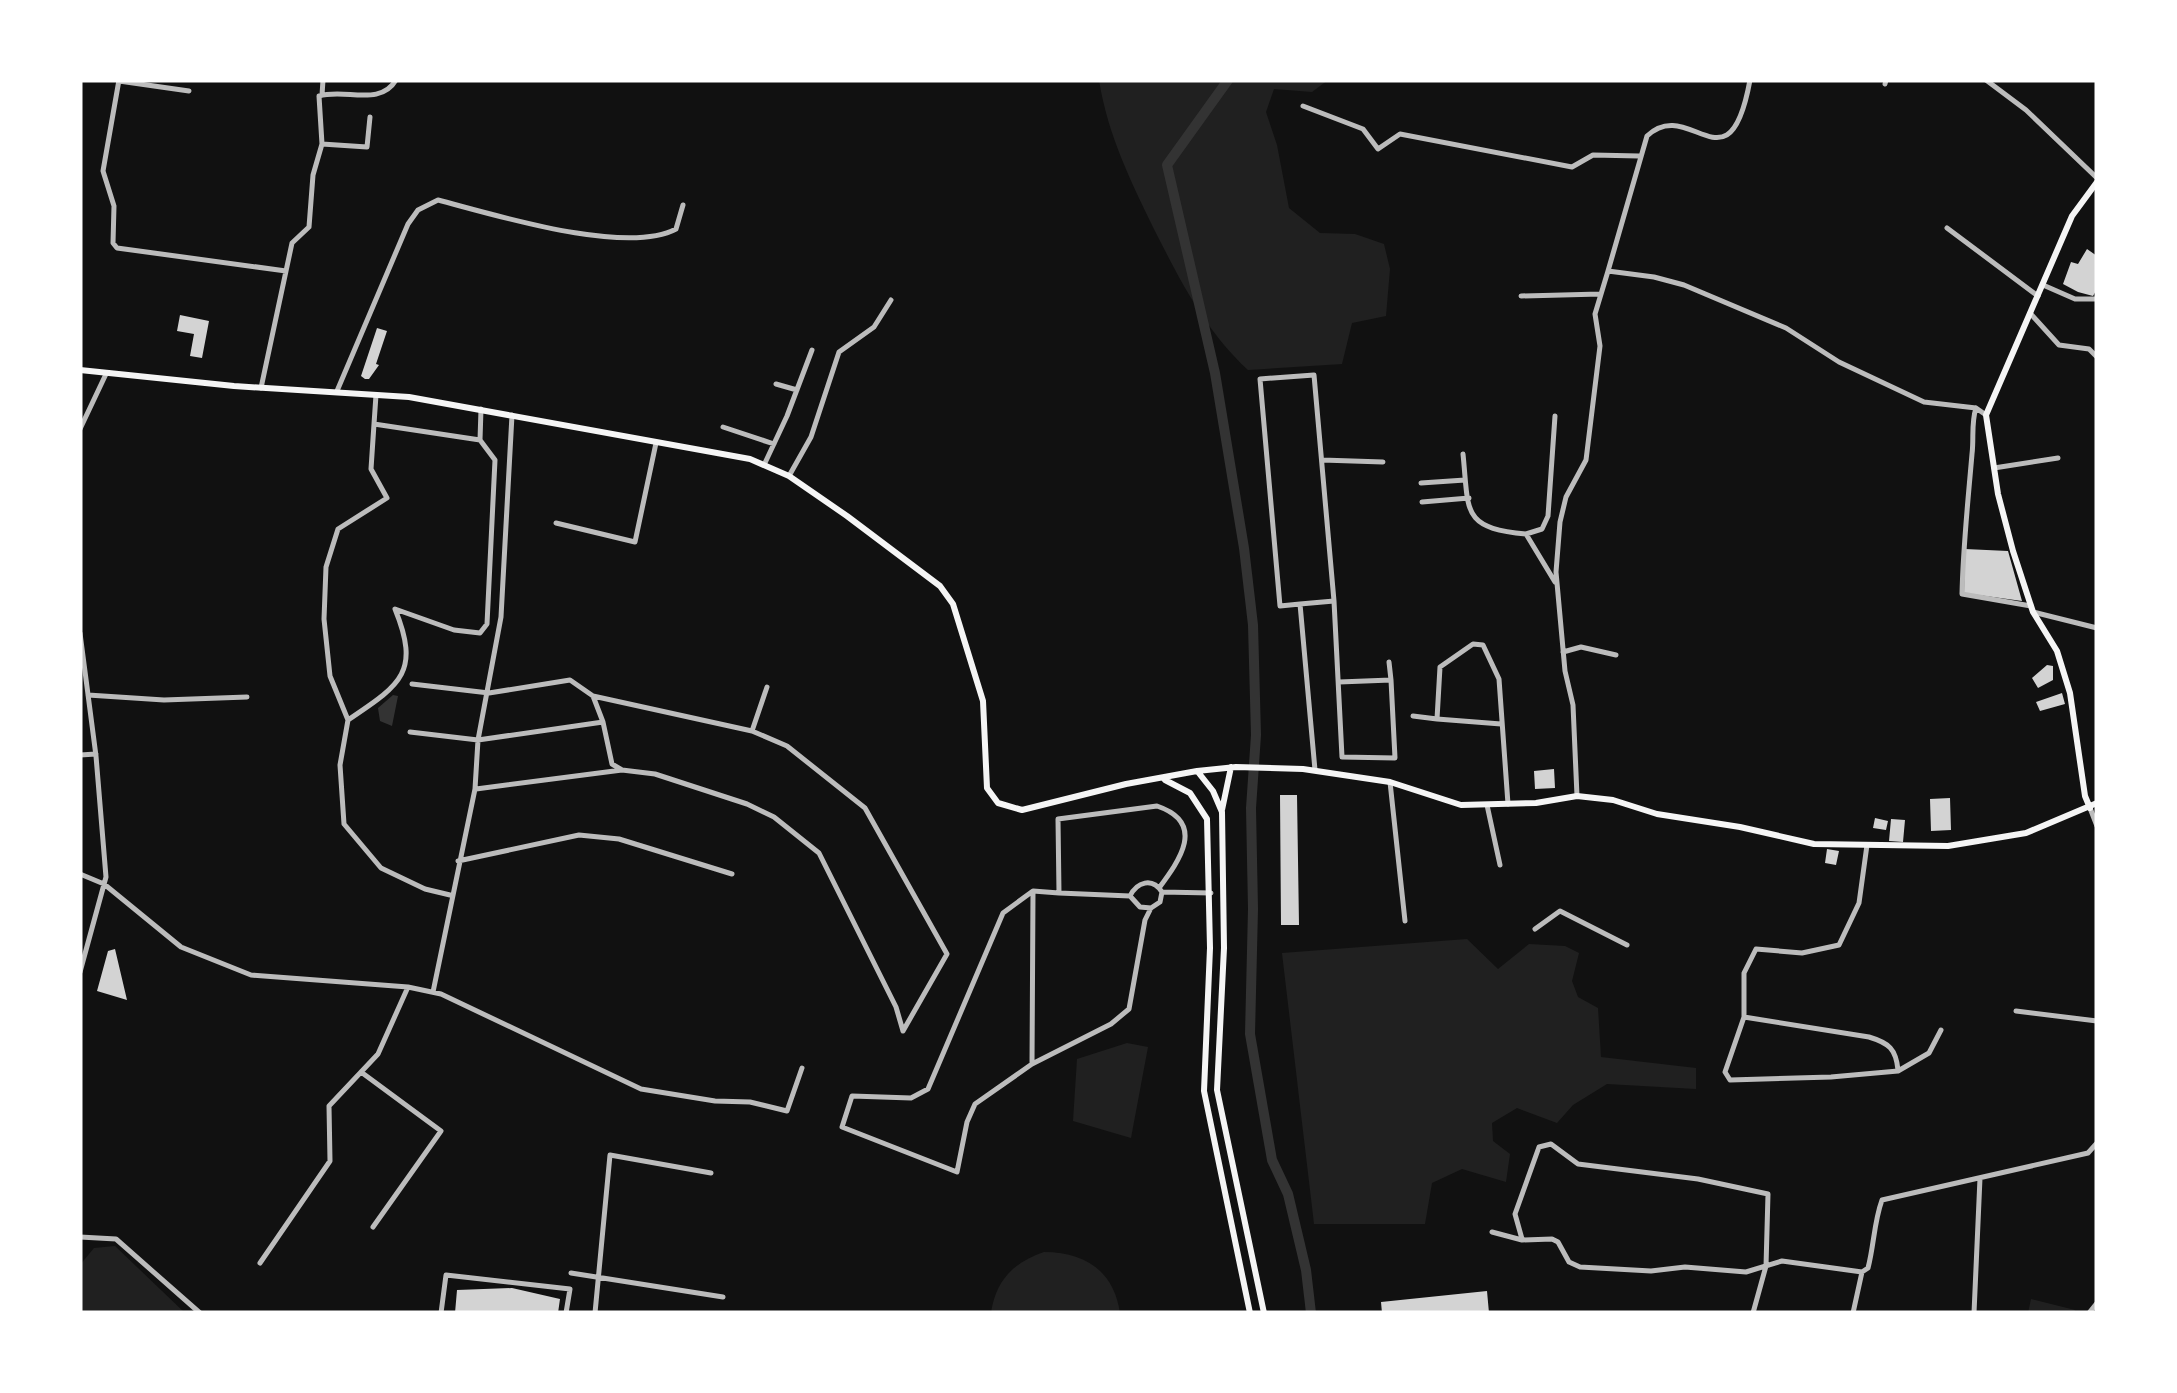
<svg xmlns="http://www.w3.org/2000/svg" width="2177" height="1393" viewBox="0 0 2177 1393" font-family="'Public Sans',sans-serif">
	<rect width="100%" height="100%" fill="#111"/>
	<path fill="#202020" d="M1099,80h229l-16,12 -38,-3 -8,23 11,33 12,63 31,25 35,1 29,10 6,25 -4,47 -34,7 -10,41 -94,6c-41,-38 -65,-84 -90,-133 -25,-51 -50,-100 -59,-157z
		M1467,939l31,30 31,-25 36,2 14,7 -7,28 6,16 20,11 3,49 95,11v21l-89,-5 -34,21 -16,18 -40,-15 -25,15 1,18 17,13 -4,28 -44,-13 -30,14 -7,41h-111l-32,-271z
		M1127,1043l21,4 -17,91 -58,-17 4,-62z
		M115,1246l70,67h-105v-48l14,-17z
		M1044,1252c41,0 70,19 76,61h-129c5,-33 22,-50 53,-61z
		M2031,1299l44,11 -1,3h-46z"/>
	<path fill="#333" d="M393,695l5,1 -6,30 -12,-5 -2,-13z"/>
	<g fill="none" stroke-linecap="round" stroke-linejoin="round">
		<path stroke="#333" stroke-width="10" d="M1228,80l-61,85 48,208 29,175 9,77 3,110 -5,73 2,101 -3,125 22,126 16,34 18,76 5,43"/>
	</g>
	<path fill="#d3d3d3" d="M2087,249l10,7v33l-4,7 -15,-4 -15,-8 8,-22 7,2z
		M180,315l29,6 -7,37 -12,-2 4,-22 -17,-3z
		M377,328l10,3 -11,33 3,1 -10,14h-4l-4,-3z
		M1965,549l43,2 14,50 -58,-8z
		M2047,665l6,1v14l-15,8 -6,-10z
		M2062,693l3,11 -25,7 -4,-9z
		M1554,769l1,19 -20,1 -1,-18z
		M1280,795h17l2,130h-18z
		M1950,798l1,32 -20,1 -1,-32z
		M1875,818l13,3 -2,9 -13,-2z
		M1891,819l14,1 -2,22 -14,-1z
		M1827,849l12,2 -3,14 -11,-2z
		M115,949l12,51 -30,-9 11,-40z
		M512,1288l48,11 -2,14h-103l2,-23z
		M1487,1291l2,22h-107l-1,-11z"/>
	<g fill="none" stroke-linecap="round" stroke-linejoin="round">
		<path stroke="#bcbcbc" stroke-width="5" d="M119,80l-16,91 11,35 -1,37 4,5 169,23
			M1986,80l40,30 71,68
			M119,81l70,10
			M1885,84l1,-4
			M322,95l1,-15
			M1303,106l60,23 15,20 22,-15 172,33 21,-12 46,1
			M322,144l45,3 3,-30
			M1947,228l91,68
			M1608,271l39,-135c43,-41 82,59 103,-56
			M2043,285l32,14h22
			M1521,296l79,-2
			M2030,313l29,32 30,4 8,8
			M776,384l21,6
			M261,388l31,-145 17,-16 4,-52 9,-31 -3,-48c26,-8 61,11 77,-16
			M337,391l71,-167 10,-14 20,-10c54,14 188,56 238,29l7,-24
			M1986,415l-10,-7c-5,15 -2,30 -4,46 -4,47 -9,93 -10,140l69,12
			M1555,416l-7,100 -6,13 -16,5 29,48
			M374,424l2,-29
			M723,427l51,17
			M80,429l26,-55
			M1463,454c6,58 -2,74 63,80
			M1322,460l61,2
			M764,465l23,-49 25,-66
			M1994,468l64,-10
			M789,476l22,-39 28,-85 35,-25 17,-27
			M1421,483l44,-3
			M1422,502l47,-4
			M556,523l79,19 21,-99
			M1334,601l8,156 53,1 -4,-78 -52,2
			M1300,604l-20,2 -20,-227 54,-4 20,226 -34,3 15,166
			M2033,612l64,16
			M80,633l16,123 10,121 -26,95
			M1563,652l18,-5 35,8
			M1389,662l2,18
			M412,684l77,9 81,-13 23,16 159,35 35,15 78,62 82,146 -44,77
			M88,695l76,5 83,-3
			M593,696l10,26 9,42 10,6
			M1413,716l24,3
			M348,720c52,-35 73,-47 47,-111l59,21 26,3 7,-9 8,-164 -15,-20 1,-31
			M1501,724l-64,-5 3,-52 33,-23 10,1 16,34 9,125
			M752,731l15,-44
			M410,732l68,8 125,-18
			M80,755l16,-1
			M1390,782l15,139
			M476,789l146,-19 33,4 92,30 27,13 45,36 77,154 7,24
			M1577,796l-4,-91 -8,-34 -9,-99 4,-50 6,-25 20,-37 14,-114 -5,-32 13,-43 46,6 30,8 102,43 53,34 85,40 52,6
			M1487,805l13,60
			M2090,808l7,18
			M1867,845l-8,58 -20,42 -37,8 -46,-4 -12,24v44l-19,55 5,8 101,-3 67,-6 31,-18 12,-23
			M458,861l121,-26 40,4 113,35
			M80,874l24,10 77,63 70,28 157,12 33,7 200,95 74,12 35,1 37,9 15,-43
			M1159,888c20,-27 48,-65 -2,-82l-99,13 1,74 -26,-2 -30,22 -75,176 -17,9 -59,-2 -10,31 115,45 10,-50 8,-18 57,-40 79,-40 18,-15 16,-89 6,-12 9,-6 2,-10
			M1059,893l71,3c7,-14 22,-19 32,-4l49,1
			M450,895l-25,-6 -44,-21 -37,-44 -4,-59 8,-45 -18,-44 -6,-57 2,-52 12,-38 49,-31 -16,-29 3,-45 106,16
			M1130,896l10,11 11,1
			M1535,929l25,-18 67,34
			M433,992l42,-203 3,-49 23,-123 11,-202
			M2016,1011l81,10
			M1744,1017l125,20c20,6 27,12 29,33
			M1032,1064l1,-172
			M361,1072l80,59 -68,96
			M1492,1232l30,8 30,-1 6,3 11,20 11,5 71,4 34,-4 61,5 36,-11 80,11 6,-4c6,-23 6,-46 14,-68l206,-47 9,-10
			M80,1237l36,2 84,74
			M1522,1239l-7,-25 24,-67 12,-3 27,20 120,15 70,15 -2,72 -13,47
			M260,1263l70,-102 -1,-55 49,-52 30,-67
			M571,1273l152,24
			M441,1313l5,-38 124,14 -4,24
			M595,1313l15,-158 101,18
			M1853,1313l9,-41
			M1974,1313l6,-135
			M2089,1313l8,-10"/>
		<path stroke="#f5f5f5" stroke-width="6" d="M80,370l154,16 175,11 341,62 39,17 58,40 93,70 13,18 30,97 4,87 11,15 24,7 104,-26 71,-13 39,-4 67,2 87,13 71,23 75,-2 41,-7 36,4 44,14 83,13 74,17 134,2 78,-13 71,-30
			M1198,772l15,19 9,21 2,136 -7,142 47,223
			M1165,780l25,13 17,26 3,129 -6,143 46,222
			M2090,808l-5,-12 -15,-103 -13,-42 -24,-39 -20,-61 -15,-57 -12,-79 86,-199 25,-34
			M1222,810l9,-43"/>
	</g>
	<rect width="2177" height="1393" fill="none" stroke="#ffffff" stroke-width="165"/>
</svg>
